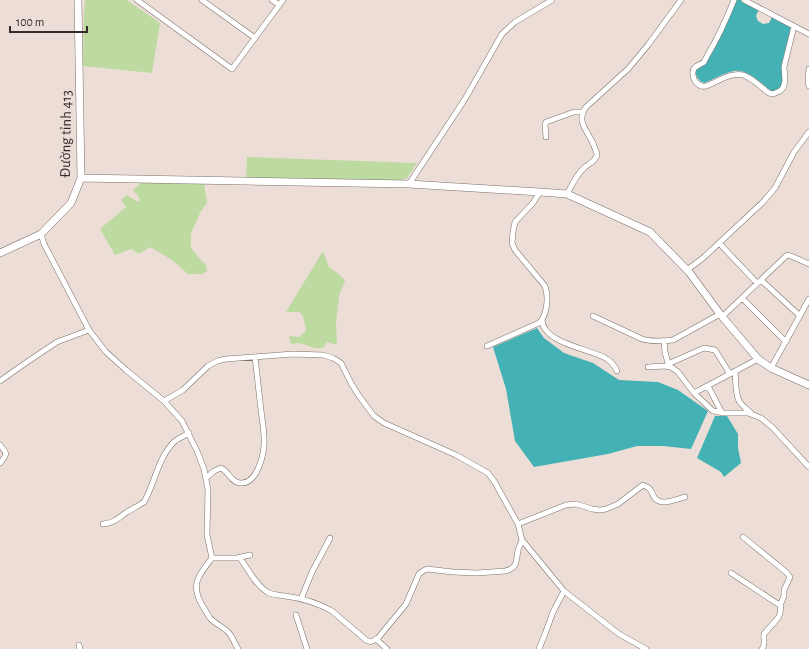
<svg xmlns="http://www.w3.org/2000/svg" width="809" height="649" viewBox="0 0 809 649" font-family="'Alegreya Sans',sans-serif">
	<rect width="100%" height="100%" fill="#ecded7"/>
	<path fill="#bddaa0" d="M85,0h42l33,23 -8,50 -69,-7 1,-52z
		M247,157l170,6 -10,15 -10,4 -151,-4z
		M142,182l62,2 3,19 -6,8 -10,22v15l8,10 7,7 1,6 -5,3h-14l-16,-14 -22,-13 -11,7 -8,-5 -16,6 -15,-26 26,-22 -5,-7 6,-5 11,7 2,-3 -7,-9z
		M323,251l6,16 10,7 6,7 -6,15 -3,28 1,21 -10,-3 -4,6h-9l-14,-5 -9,1 -2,-8 10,1 5,-4 2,-3 -3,-14 -4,-4h-13z"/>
	<path fill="#44b2b4" d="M737,0h4l18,9 -3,7 2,5 5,3 6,-1 3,-6 20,11 -10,34 2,19 -1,4 -9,7h-2c-10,-8 -24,-23 -38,-21 -10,2 -20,8 -30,12l-4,-2 -6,-9 23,-29z
		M537,328l7,10 20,15 29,10 26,17 39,2 20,8 30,21 -17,38 -28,-3h-26l-29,8 -74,13 -19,-26 -9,-52 -13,-42z
		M715,416h12l11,18v14l3,15 -17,14 -3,-5 -24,-14z"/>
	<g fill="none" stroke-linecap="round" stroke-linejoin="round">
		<defs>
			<path id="street" d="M137,0l95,69 51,-69
				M202,0l53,38
				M272,0l7,5
				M734,0c-8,20 -16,38 -27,56 0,1 -3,5 -3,6 -4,3 -11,4 -11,10 -1,8 6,16 13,14 11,-4 25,-14 37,-11 8,2 19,13 26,18l4,1 7,-3 3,-3 2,-7 -1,-14 10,-41
				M744,0l65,34
				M809,69l-1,12 1,5
				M546,137l-1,-13 1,-2 28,-10h8
				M409,184l56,-85 37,-65 13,-12 37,-22
				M567,194c5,-9 9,-19 17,-26 4,-4 12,-7 13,-13 0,-3 -2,-6 -3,-9 -5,-15 -19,-23 -8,-39l42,-38 20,-24 33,-45
				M41,234l3,10 45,86 17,22 20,18 38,31 19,-11 25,-24 9,-5 9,-2 67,-5 30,1 10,3 8,5 10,20 8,13 15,20 10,7 72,32 32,18 6,8 24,43 4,16 42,51 55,43 27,15
				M719,243l38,40
				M687,270l16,-12 59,-55 13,-15 19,-36 15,-20
				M761,280l39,36
				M742,298l44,44
				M593,316l49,23c9,3 21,2 31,1l47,-26
				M723,316l63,-60 2,-1 3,1 18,8
				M542,320c1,24 50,29 65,39 5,3 8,8 10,12
				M664,341l1,11 4,15
				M487,346l52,-23c8,-7 10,-26 6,-37l-30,-36 -3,-7 1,-11 2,-10 18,-19 7,-11
				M668,364l36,-16 11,2 15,24
				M648,367l16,-1 7,1 7,5 16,21 19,18 11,2h24l13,5 12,10 36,39
				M771,368l38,-69
				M735,371c1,10 0,21 4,30 3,5 8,8 12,12
				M0,381l27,-19 30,-20 32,-12
				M708,386l14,27
				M694,393l64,-34
				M164,401l18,20 15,30 7,18 4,21 -1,45 5,23c-13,17 -22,26 -10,47 3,4 5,9 8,13 5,6 14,9 19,15 4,5 6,11 9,16
				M0,445c7,8 8,9 0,18
				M206,478l8,-7 7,-3c8,4 10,14 19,15 18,2 25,-32 24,-45 0,-9 -2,-19 -3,-28 -2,-18 -4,-35 -6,-53
				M103,524c12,-1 15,-6 24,-12 5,-3 11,-6 17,-10 11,-19 14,-45 31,-61 4,-3 9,-5 14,-8
				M518,524l48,-19 10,-1 16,5 8,1 6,-1 12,-5 25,-19c9,4 7,4 11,12 6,10 22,2 31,0
				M743,537l43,35 4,5 -6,13v6l-3,7 -1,11 -2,4 -14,16c-1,6 2,11 -2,15
				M212,558h25l13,-3
				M240,558c8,11 15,26 27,34 5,3 12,3 18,4 16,2 33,7 47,15l34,29c5,3 7,1 12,-2l28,-34 13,-30 4,-3 4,-2 26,3 24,1 28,-2c13,-3 11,-10 13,-21 1,-3 3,-7 4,-10
				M731,573l50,33
				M301,599l11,-27 18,-34
				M296,615l11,34
				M376,639l11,10
				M79,645l1,4
				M539,649l6,-15 8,-22 11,-21"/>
			<path id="secondary" d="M81,178l328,6 131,8 27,2 83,38 39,40 31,42 38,45 13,9 38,17
				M0,253l41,-19 30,-31 10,-25 -3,-178"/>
		</defs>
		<use href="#street" stroke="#7b6f69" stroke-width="6"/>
		<use href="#secondary" stroke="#7b6f69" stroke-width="8"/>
		<use href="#street" stroke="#fff" stroke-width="5"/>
		<use href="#secondary" stroke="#fff" stroke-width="7"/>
	</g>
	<g text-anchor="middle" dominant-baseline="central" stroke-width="3" stroke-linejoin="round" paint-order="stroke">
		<g font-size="15" fill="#332d2b" stroke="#ecded7">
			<text transform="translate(66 134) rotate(-89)">Đường tỉnh 413</text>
		</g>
	</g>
	<path d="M10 26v6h77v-6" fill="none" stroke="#332d2b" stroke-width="2"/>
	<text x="16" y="26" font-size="12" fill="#332d2b" stroke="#ecded7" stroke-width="3" paint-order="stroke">100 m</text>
</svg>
